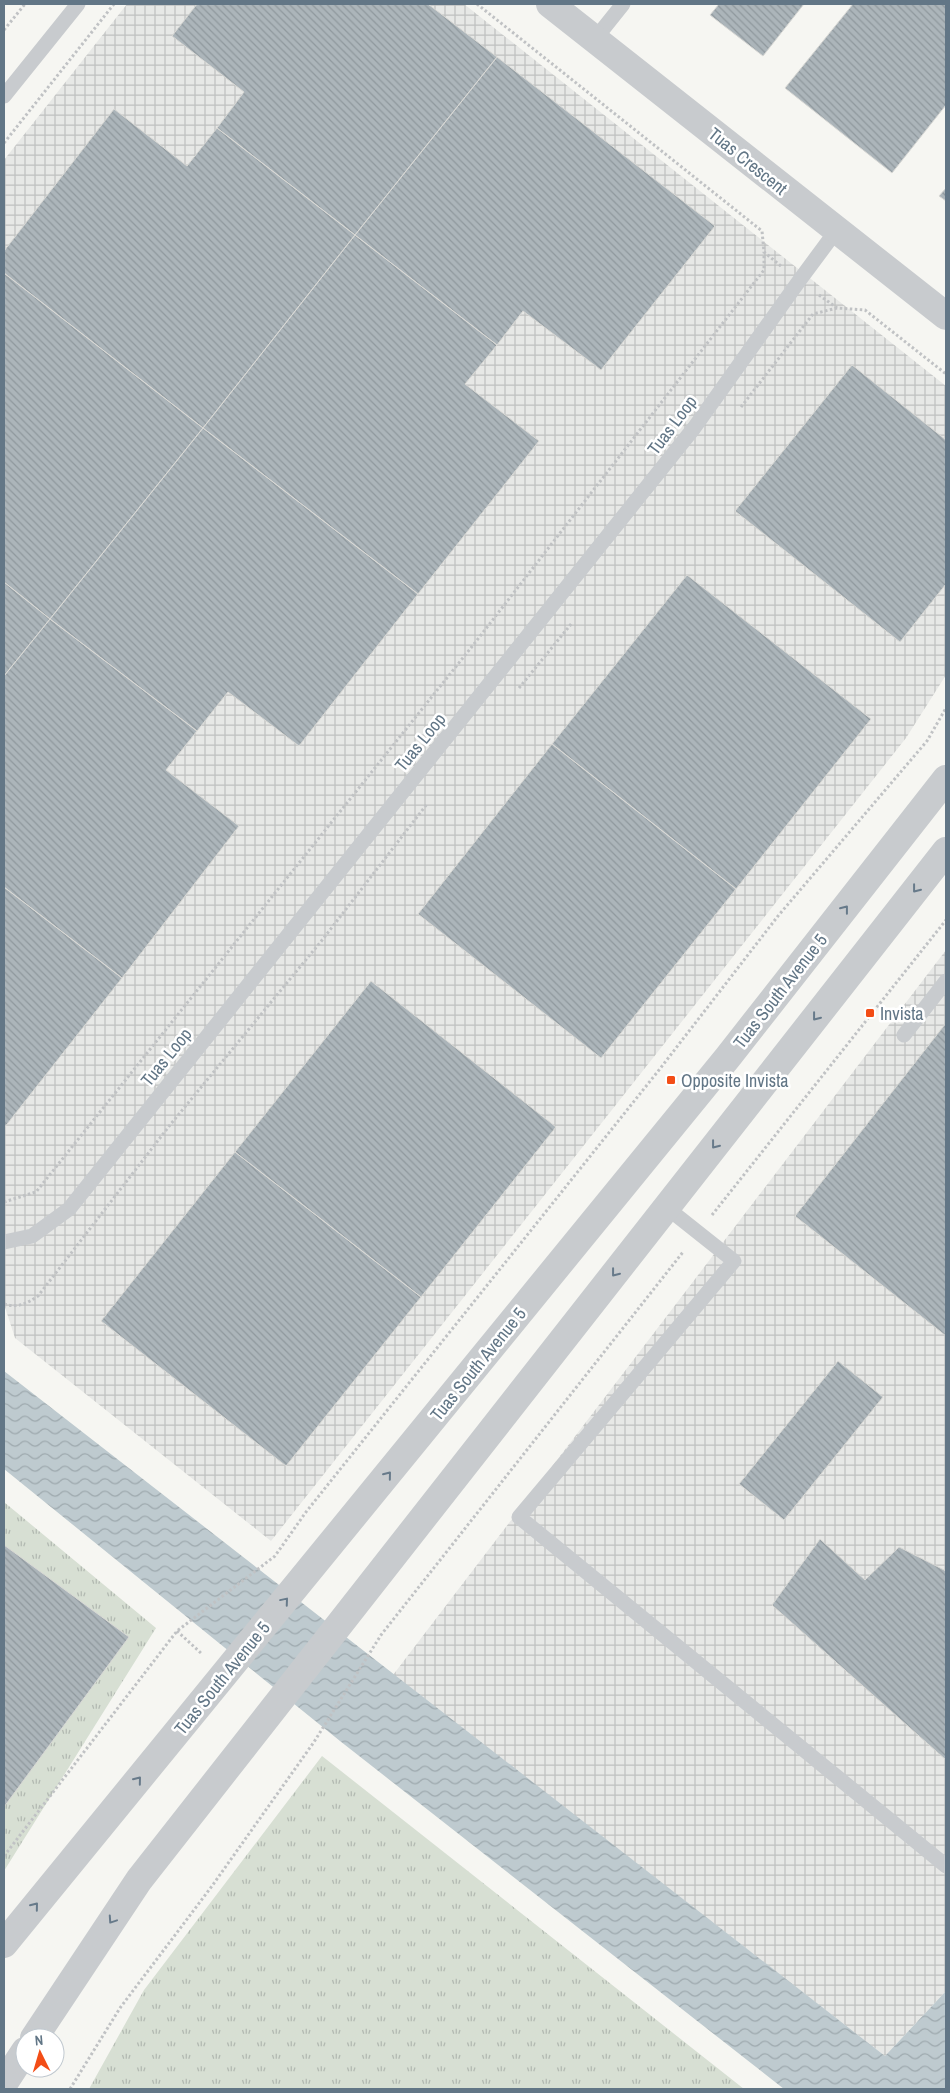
<svg xmlns="http://www.w3.org/2000/svg" width="950" height="2093" viewBox="0 0 950 2093" font-family="'Archivo Narrow',sans-serif">
	<defs>
		<pattern id="industrial-grid" width="8" height="8" patternUnits="userSpaceOnUse" patternTransform="scale(1.25)"><rect width="8" height="8" fill="#e7e8e6"/><path d="M0 4h8M4 0v8" fill="none" stroke="#bfc1c0"/></pattern>
		<pattern id="grass-tufts" width="24" height="20" patternUnits="userSpaceOnUse" patternTransform="scale(1.25)"><rect width="24" height="20" fill="#d7dfd3"/><path d="M3 7l-1-3M5 7V3M7 7l1-3M15 17l-1-3M17 17v-4M19 17l1-3" fill="none" stroke="#b2b9b1"/></pattern>
		<pattern id="water-waves" width="16" height="10" patternUnits="userSpaceOnUse" patternTransform="scale(1.25)"><rect width="16" height="10" fill="#becacf"/><path d="M0 5q4-4 8 0t8 0" fill="none" stroke="#9ea9ae"/></pattern>
		<pattern id="building-back-hatch" width="6" height="6" patternUnits="userSpaceOnUse" patternTransform="scale(1.25)"><rect width="6" height="6" fill="#acb5ba"/><path d="M-1 5l2 2M0 0l6 6M5-1l2 2" fill="none" stroke="#8f989d"/></pattern>
	</defs>
	<rect width="100%" height="100%" fill="#f6f6f2"/>
	<path fill="url(#industrial-grid)" d="M127,4h337l482,382v289l-40,63 -635,803 -256,-203 -11,-34v-1144z
		M946,950v1041l-61,65 -492,-381z"/>
	<path fill="url(#grass-tufts)" d="M4,1502l152,126 -152,243z
		M322,1756l422,333h-655l55,-99z"/>
	<path fill="url(#water-waves)" d="M4,1371l881,685 61,-65v98h-162l-444,-348 -336,-272z"/>
	<path fill="url(#building-back-hatch)" stroke="#d8d8d5" d="M197,4h231l69,53 -142,178 -138,-107 27,-36 -72,-56z
		M719,4h85l-41,52 -53,-41z
		M853,4h93v101l-54,68 -107,-85z
		M497,57l218,169 -114,144 -78,-59 -26,34 -142,-110z
		M114,109l73,57 30,-38 138,107 -152,193 -199,-155v-22z
		M946,188v13l-7,-5z
		M355,235l142,110 -32,39 74,57 -121,153 -215,-166z
		M4,273l199,155 -153,191 -46,-37z
		M852,365l94,75v144l-46,58 -165,-131z
		M203,428l215,166 -119,152 -71,-54 -31,39 -147,-112z
		M687,575l184,144 -135,170 -184,-145z
		M4,582l46,37 -46,57z
		M50,619l147,112 -31,39 73,56 -117,152 -118,-91v-211z
		M552,744l184,145 -135,169 -183,-144z
		M4,887l118,91 -118,150z
		M371,981l185,146 -135,170 -186,-145z
		M946,1023v313l-151,-120z
		M235,1152l186,145 -135,169 -185,-145z
		M838,1361l45,36 -99,123 -45,-36z
		M820,1539l45,41 34,-33 47,24v189l-174,-155z
		M4,1545l125,92 -125,170z"/>
	<g fill="none" stroke-linecap="round" stroke-linejoin="round">
		<path stroke="#c0c2c4" stroke-width="3" stroke-dasharray="2.5 2.5" stroke-linecap="butt" d="M477,4l285,227 2,21 18,15
			M4,30l21,-26
			M4,143l110,-139
			M819,295l18,13 28,2 81,64
			M741,407l72,-93 24,-6
			M519,688l53,-65
			M4,1202l32,-10 438,-548 290,-374v-18
			M712,1215l234,-295
			M4,1304c14,4 22,0 34,-8l132,-171 153,-186 104,-135
			M177,1631l25,23
			M4,1856l173,-225 98,-75 31,-44 353,-442 119,-154 149,-175 19,-33
			M70,2089l50,-81 92,-122 102,-144 67,-107 302,-383"/>
		<path stroke="#c8cbce" stroke-width="15" d="M595,39l28,-35
			M4,96l74,-92
			M904,1035l42,-54
			M666,1207l68,54 -215,256 427,349
			M4,1242l28,-6 37,-27 625,-781 105,-147 37,-50"/>
		<path stroke="#c8cbce" stroke-width="28" d="M550,4l396,312
			M4,1944l724,-887 218,-278
			M34,2038l105,-158 807,-1029
			M4,2083l21,-32"/>
	</g>
	<defs><path id="oneway-chevron" d="M-2-3.5L2.5 0L-2 3.5" fill="none" stroke-width="1.6" stroke-linecap="round" stroke-linejoin="round" transform="scale(1.25)"/></defs>
	<g stroke="#677a8a">
		<use href="#oneway-chevron" transform="translate(916 889) rotate(128)"/>
		<use href="#oneway-chevron" transform="translate(845 909) rotate(-52)"/>
		<use href="#oneway-chevron" transform="translate(816 1017) rotate(128)"/>
		<use href="#oneway-chevron" transform="translate(715 1145) rotate(128)"/>
		<use href="#oneway-chevron" transform="translate(615 1273) rotate(128)"/>
		<use href="#oneway-chevron" transform="translate(388 1475) rotate(-51)"/>
		<use href="#oneway-chevron" transform="translate(285 1601) rotate(-50)"/>
		<use href="#oneway-chevron" transform="translate(138 1780) rotate(-51)"/>
		<use href="#oneway-chevron" transform="translate(35 1906) rotate(-51)"/>
		<use href="#oneway-chevron" transform="translate(112 1920) rotate(124)"/>
	</g>
	<g fill="#f34d16" stroke="#fff" stroke-width="2">
		<rect x="865" y="1008" width="10" height="10" rx="2.5"/>
		<rect x="666" y="1075" width="10" height="10" rx="2.5"/>
	</g>
	<g text-anchor="middle" dominant-baseline="central" stroke-width="5" stroke-linejoin="round" paint-order="stroke">
		<g font-size="18" fill="#627686" stroke="#fff">
			<text transform="translate(748 161) rotate(39)">Tuas Crescent</text>
			<text transform="translate(672 425) rotate(-53)">Tuas Loop</text>
			<text transform="translate(420 742) rotate(-51)">Tuas Loop</text>
			<text transform="translate(780 991) rotate(-52)">Tuas South Avenue 5</text>
			<text transform="translate(166 1057) rotate(-51)">Tuas Loop</text>
			<text transform="translate(478 1364) rotate(-51)">Tuas South Avenue 5</text>
			<text transform="translate(222 1678) rotate(-51)">Tuas South Avenue 5</text>
		</g>
		<g font-size="18" fill="#627686" stroke="#fff" text-anchor="start">
			<text x="880" y="1013">Invista</text>
			<text x="681" y="1080">Opposite Invista</text>
		</g>
	</g>
	<rect width="950" height="2093" fill="none" stroke="#627686" stroke-width="10"/>
	<g transform="translate(40 2053) rotate(355)"><circle r="24" fill="#ffffff" stroke="#c0c8cf"/>
	<path d="M0-4L9 19L0 12L-9 19Z" fill="#f34d16"/>
	<text y="-8" font-size="14" font-weight="bold" text-anchor="middle" fill="#627686">N</text>
	</g>
</svg>
